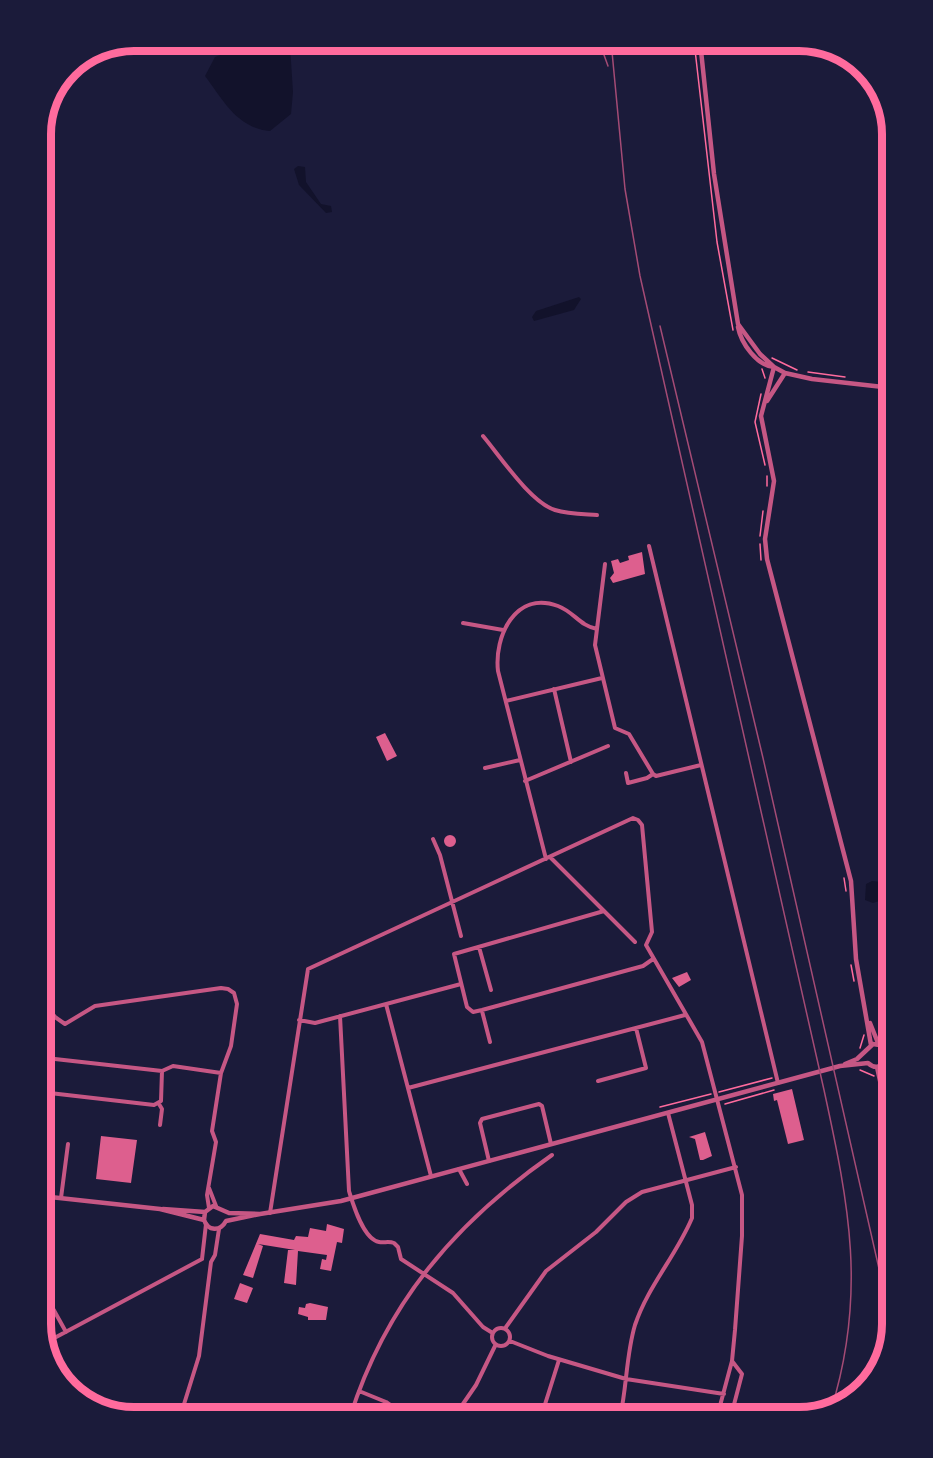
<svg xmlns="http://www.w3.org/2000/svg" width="933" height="1458" viewBox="0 0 933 1458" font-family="Figtree,sans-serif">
	<rect width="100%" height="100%" fill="#1b1b3a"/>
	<path fill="#12122b" d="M251,41h31l8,5 3,46 -2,22 -21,17c-33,-3 -47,-31 -65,-55l10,-19 34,-13z
		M298,166l7,1 1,15 15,22 10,2 1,6 -6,1 -27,-28 -5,-16z
		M579,297l2,2 -7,11 -40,11 -2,-4 4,-6z
		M872,881l20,2v14l-19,6 -8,-3 1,-16z"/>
	<path fill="#dd5f8e" d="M642,552l3,22 -32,9 -3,-5 4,-5 -3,-12 7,-2 2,4 9,-3 -1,-4z
		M385,733l12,23 -10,5 -11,-24z
		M444 841a6 6 0 1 1 12 0a6 6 0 1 1-12 0Z
		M687,972l4,8 -12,7 -7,-9z
		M792,1089l12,51 -16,4 -11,-44 -3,1 -1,-7z
		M705,1132l7,24 -9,4h-3l-5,-21 -6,-2z
		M101,1136l36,4 -6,43 -35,-4z
		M327,1224l17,5 -2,14 -5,-1 -6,29 -11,-2 2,-10 4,1 1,-5 -29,-4 -2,34 -12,-2 4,-33h7l-37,-6 5,2 -10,32 -10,-3 17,-41 34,6 2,-4 12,1 2,-9 16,3z
		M240,1283l13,5 -6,15 -13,-4z
		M310,1303l18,4 -2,13h-18v-3l-10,-3 1,-7 6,1 1,-4z"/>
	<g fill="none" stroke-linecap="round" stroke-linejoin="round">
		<path stroke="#ff6b9d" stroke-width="1.5" d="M694,41l23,201 16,88
			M772,358l25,12
			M762,369l3,9
			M808,372l37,5
			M761,394l-6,28 10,43
			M767,476v10
			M760,536l3,-25
			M760,544l1,16
			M844,878l2,13
			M851,965l3,16
			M860,1048l4,-13
			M860,1070l14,6
			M719,1092l53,-14
			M725,1104l49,-14
			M660,1107l51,-13
			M889,1138l3,14"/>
		<path stroke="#c65784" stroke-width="4" d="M483,436c17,20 47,66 72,74 13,4 28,4 42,5
			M649,546l129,537
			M605,564l-10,81 20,83 14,6 24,40
			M463,623l40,7
			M554,689l17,73
			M506,701l96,-23
			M485,768l35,-8
			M626,773l2,10 19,-5 6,-4 3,2 45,-11
			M525,781l83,-35
			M433,839l7,16 21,81
			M550,857l85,85
			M546,859l-48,-188c-4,-34 17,-81 60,-65 16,6 22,20 39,23
			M604,911l-150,43 13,53 6,5 9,-2 161,-44 10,-7
			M479,947l12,43
			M41,999l14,18 10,7 30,-18 126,-18 7,1 6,4 3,11 -6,42 -10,27 -9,58 4,11 -9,53 2,13
			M386,1004l45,172
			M482,1011l8,31
			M340,1016l9,175c4,13 14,48 30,51 5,1 10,-1 15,1l4,4 3,12 52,34 30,34 8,5
			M299,1020l16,3 146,-39
			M46,1058l116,13 11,-5 48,7
			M41,1062l11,-10
			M598,1081l48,-13 -10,-40
			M408,1088l277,-73
			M41,1092l113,13 7,-4 1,-30
			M159,1104l3,5 -2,16
			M489,1161l-9,-38 2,-4 57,-15 3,2 9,38
			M459,1169l8,15
			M209,1188l7,18
			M61,1198l7,-54
			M270,1213l38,-244 325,-151 5,2 4,5 10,107 -6,13 56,97 40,153v41l-7,94 -3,31 -15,56
			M202,1259l4,-35
			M41,1287l25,45
			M506,1327l40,-56 50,-39 30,-30 16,-10 94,-25
			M492 1337a9 9 0 1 1 18 0a9 9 0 1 1-18 0Z
			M510,1341l38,15 78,23 98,15
			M45,1343l157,-84
			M359,1391l27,11 21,15
			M180,1417l19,-61 12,-94 4,-7 4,-26
			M350,1417c36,-114 105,-194 202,-262
			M454,1417l22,-32 19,-39
			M541,1417l18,-57
			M620,1417c7,-30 6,-62 15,-92 13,-39 41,-69 57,-107v-13l-24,-92
			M728,1417l3,-1 11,-42 -10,-13"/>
		<path stroke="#c65784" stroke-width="4.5" d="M700,41l14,133 24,150 22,30 14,13 11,6 27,6 80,9
			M738,327c3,16 19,39 36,40
			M774,367l-13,49 13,65 -9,58 2,20 84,322 5,78 15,86
			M767,401l18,-28
			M870,1023l8,20
			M845,1064l12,-5 16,-15 19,3
			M885,1064l7,36
			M877,1067l15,68
			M41,1196l119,13 44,11
			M163,1209l42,3
			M260,1214l-34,7c-6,11 -18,10 -22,-1l1,-8 8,-6 16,7 31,1 81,-13 499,-135 28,-3c11,10 16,-2 24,-8"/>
		<path stroke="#a44b75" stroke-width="1.5" d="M599,41l9,25
			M611,41l14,148 15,87 184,814c25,115 43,204 7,320
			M660,326l103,432 129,568"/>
	</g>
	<path d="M0 0H933V1458H0ZM134 51H799A83 83 0 0 1 882 134V1324A83 83 0 0 1 799 1407H134A83 83 0 0 1 51 1324V134A83 83 0 0 1 134 51Z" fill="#1b1b3a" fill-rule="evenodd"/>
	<path fill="none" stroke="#ff6b9d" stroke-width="8" d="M134 51H799A83 83 0 0 1 882 134V1324A83 83 0 0 1 799 1407H134A83 83 0 0 1 51 1324V134A83 83 0 0 1 134 51Z"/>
</svg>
